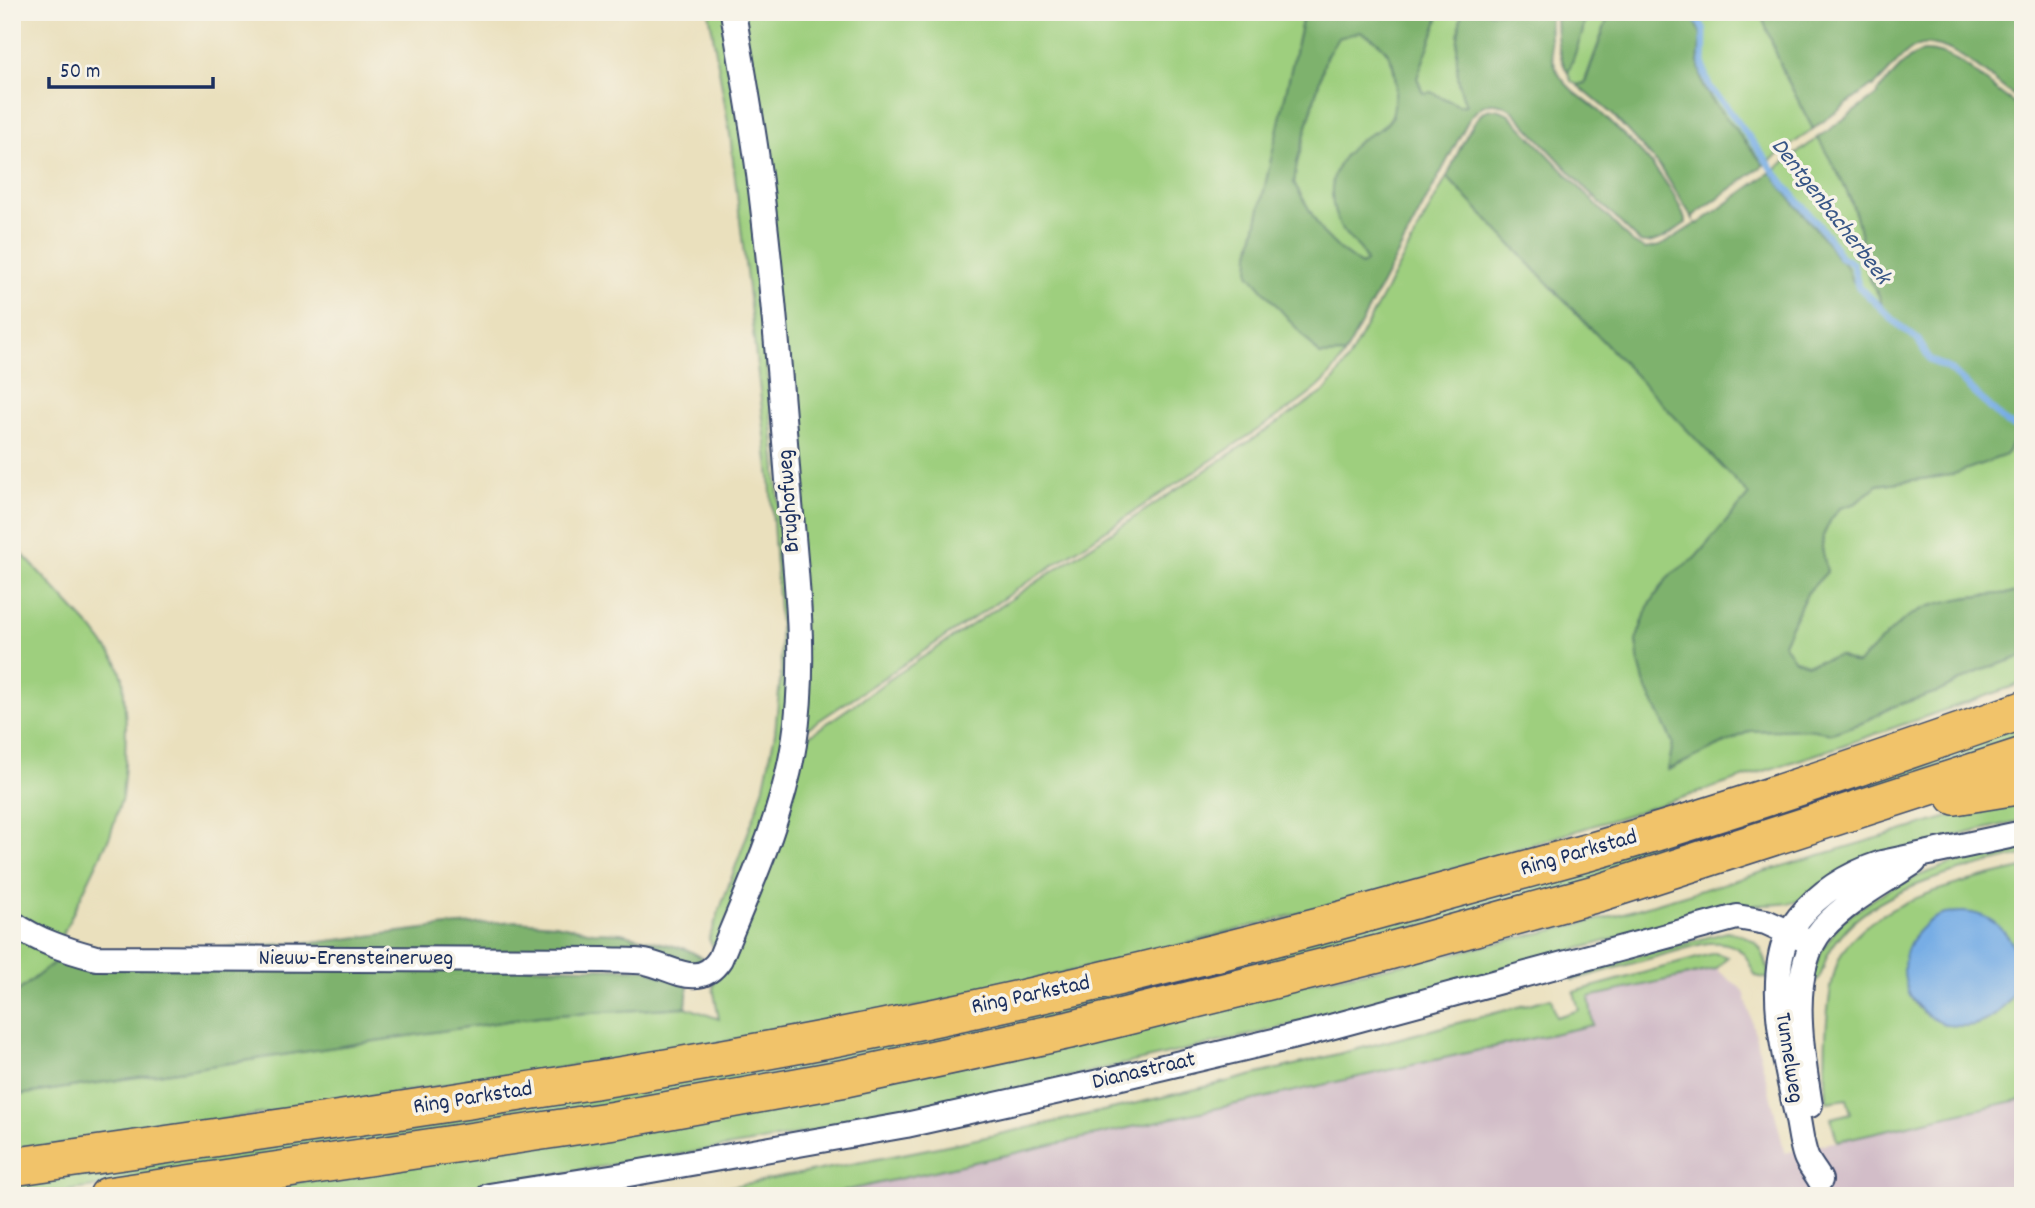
<svg xmlns="http://www.w3.org/2000/svg" width="2035" height="1208" viewBox="0 0 2035 1208" font-family="Dekko,sans-serif">
	<rect width="100%" height="100%" fill="#f7f3e8"/>
	<filter id="ink" filterUnits="userSpaceOnUse"><feTurbulence type="fractalNoise" baseFrequency=".0143" numOctaves="2"/><feDisplacementMap in="SourceGraphic" scale="14" xChannelSelector="R" yChannelSelector="G"/><feConvolveMatrix kernelMatrix="1 2 1 2 8 2 1 2 1" color-interpolation-filters="sRGB"/></filter>
	<filter id="wash" filterUnits="userSpaceOnUse"><feTurbulence type="fractalNoise" baseFrequency=".00686" numOctaves="4" result="noise"/><feDisplacementMap in="SourceGraphic" scale="28" xChannelSelector="R" yChannelSelector="G"/><feGaussianBlur stdDeviation="1.57" result="paint"/><feColorMatrix in="noise" values="0 0 0 0 0 0 0 0 0 0 0 0 0 0 0 0 0 1.4 0 .05"/><feComposite in="paint" operator="in"/></filter>
	<g filter="url(#wash)">
		<rect width="100%" height="100%" fill="#eae0bd"/>
		<path fill="#d2bdc8" d="M1716,969l28,22 41,162 238,-54v97h-1217l24,-2 763,-169 -4,-28z"/>
		<path fill="#9ecf7e" stroke="#5c7f6e" stroke-width="2" fill-rule="evenodd" d="M709,12h17l23,149 43,495 -12,121 -65,175 -6,-13 48,-131 7,-22 11,-53 6,-63 -1,-43 -10,-149 -40,-344z
			M741,12h563l-54,241 70,102 25,-1c-14,23 -26,34 -47,49l-495,328z
			M1439,12h23c-6,31 -9,64 4,93 -16,2 -27,-14 -43,-12l-6,-15 20,-55z
			M1586,12h24l-26,71 -7,2 -6,-4 -3,-8 14,-39z
			M1681,12h79l24,61 29,56 -49,36c-11,-10 -19,-24 -28,-35 -30,-39 -42,-43 -35,-95z
			M1360,31c5,3 11,4 16,7 20,14 24,56 16,77 -5,12 -19,18 -30,24l-15,97 14,12 5,14 -5,3 -22,-16 -17,-17 -28,-49 3,-20 29,-106 12,-19z
			M1818,138l22,37 13,33 5,14 11,58 10,13 3,14 -15,-10 -16,-18 -4,-12 -13,-13 -9,-14 -33,-39 -21,-29z
			M1447,177l302,318 -54,63 -26,18 -21,31 -12,34 3,22 6,22 28,58 -5,27 82,-39 58,-2 24,4 30,-10 30,-16 48,-16 40,-20 43,-15v27l-200,69 -176,57 -373,115 -348,81 -254,46 -660,101v-56l528,-80 146,-9 33,12 -6,-32 1,-5 11,-11 77,-230 94,-66 428,-283 11,-13 14,-21z
			M2023,421v171l-55,5 -62,21 -49,46 -18,-8 -31,8 -14,-4 -11,-17 19,-40 6,-11 19,-20 -5,-24 1,-12 8,-17 9,-11 16,-5 21,-18 74,-10 55,-20z
			M12,543l81,87 24,32 6,16 3,48 -1,39 -3,32 -12,39 -51,106 -47,-26z
			M2023,721v20l-420,139 -698,175 -639,107 -234,34h-20v-15l645,-97z
			M2023,795v25l-67,16 -161,66c-23,5 -46,1 -69,5l-236,67 -218,56 -344,79 -177,34 -333,53h-190l1190,-235 192,-44z
			M2023,847v8c-56,13 -137,31 -177,74 -7,8 -14,17 -19,27 -4,9 -4,22 -14,27v-9l9,-24 20,-29 45,-31 31,-14 33,-12z
			M2023,868v231l-186,42 -6,-23 20,-5 -4,-14 -20,3c-3,-38 -3,-116 15,-149 29,-52 127,-73 181,-85zM1945,914l64,87c-20,25 -39,30 -68,20 -13,-4 -24,-11 -30,-24 -4,-9 1,-47 2,-60l14,-14z
			M1727,932c30,3 39,18 42,47l-13,-3c-4,-5 -5,-10 -8,-16 -10,-17 -28,-19 -46,-16l-129,36 -2,-6z
			M12,934l48,24 -48,38z
			M1715,953l13,4 -12,12 -127,28 4,28 -763,169 -149,2c112,-21 225,-41 337,-66 179,-39 356,-84 533,-132l5,19 23,-7 -5,-18z"/>
		<path fill="#7eb26d" stroke="#4c7066" stroke-width="2" fill-rule="evenodd" d="M1304,12h135l-2,11 -20,55 6,15 8,-1 29,14 6,-1c-13,-29 -10,-62 -4,-93h88c-1,21 -1,46 10,64 11,17 30,26 44,40 31,29 70,66 82,107 -13,8 -29,24 -46,19l-53,-52 -75,-80c-19,-13 -32,-7 -44,11l-123,233 -25,1 -71,-81 1,-21zM1360,32c28,11 39,33 35,63 -1,7 -1,16 -3,21 -6,13 -20,16 -30,23 -15,11 -29,29 -30,48 -1,18 4,37 16,50 10,11 13,9 18,25l-5,3 -22,-16 -17,-17 -28,-49 3,-20 29,-106 12,-19z
			M1556,12h30l-4,22 -14,39c-11,-19 -12,-40 -12,-61z
			M1610,12h71l13,7 7,16 -3,26 5,26 8,12 53,66 -71,51v3l-32,-51 -49,-54 -35,-29 8,-2z
			M1760,12h263v90c-28,-16 -77,-74 -111,-53 -15,10 -25,27 -39,38l-1,-1 -59,43 -29,-56z
			M1923,51c41,-1 66,41 100,57v313l-17,34 -55,20 -74,10 -21,18 -16,5 -9,11 -8,17 -1,12 5,24 -19,20 -6,11 -19,40 12,17 13,4 31,-8 18,8c16,-14 31,-32 48,-45 28,-22 84,-24 118,-27v64l-43,15 -40,20 -48,16 -30,16 -30,10 -24,-4 -58,2 -82,39 5,-27 -28,-58 -6,-22 -3,-22 12,-34 21,-31 26,-18 54,-63 -302,-318c7,-15 25,-61 40,-67 8,-3 15,0 22,4l122,127 14,8 15,-3 37,-23 1,1 73,-52 21,29 33,39 9,14 13,13 4,12 16,18 15,10c-2,-16 -10,-18 -13,-30 -5,-18 -7,-36 -11,-54 -6,-28 -26,-60 -40,-85l60,-44 -1,-2 32,-34z
			M516,921l39,3 38,8 28,1 65,16 21,11 -7,4 -576,-11 196,-11 127,-16z
			M60,958l585,11 43,17 -2,21 -146,9 -528,80v-100z"/>
		<path fill="#77ade5" stroke="#496ea2" stroke-width="2" d="M1904 969a57 57 0 1 1 114 0a57 57 0 1 1-114 0Z"/>
		<g fill="none" stroke-linecap="round" stroke-linejoin="round">
			<path stroke="#77ade5" stroke-width="7" d="M1688,12l12,11 4,8 -1,33 2,11 6,15 14,15 61,82 41,48 13,21 13,8 5,22 42,40 18,14 12,20 21,10 55,53 17,7"/>
		</g>
	</g>
	<g filter="url(#ink)">
		<g fill="none" stroke-linecap="round" stroke-linejoin="round">
			<defs>
				<path id="minor" d="M12,923c26,18 54,27 84,35l509,2c13,1 27,0 40,2 27,5 54,29 75,-3 28,-69 62,-140 74,-215 14,-87 1,-177 -6,-264 -8,-102 -16,-204 -29,-306 -7,-54 -17,-108 -26,-162
					M1810,1105c-8,-50 -24,-135 13,-177 24,-27 61,-46 91,-66
					M1820,1180c-4,-8 -11,-15 -14,-23 -5,-13 -6,-29 -9,-42 -11,-50 -31,-131 -10,-179 2,-7 8,-12 12,-18 22,-28 50,-44 83,-55l141,-30
					M489,1196l134,-21 283,-50 198,-44 204,-48 429,-116 29,5 46,21"/>
				<path id="highway" d="M1955,796l68,-11
					M12,1167c274,-40 549,-77 821,-129 197,-38 392,-85 585,-139 57,-16 114,-31 171,-47 146,-42 290,-91 434,-142
					M108,1196l507,-76 231,-42 224,-48 308,-76 224,-62 421,-136"/>
			</defs>
			<use href="#minor" stroke="#3a4a6c" stroke-width="28"/>
			<use href="#highway" stroke="#3a4a6c" stroke-width="40"/>
			<use href="#minor" stroke="#fff" stroke-width="24"/>
			<use href="#highway" stroke="#f1c36a" stroke-width="37"/>
		</g>
	</g>
	<g text-anchor="middle" dominant-baseline="central" stroke-width="7" stroke-linejoin="round" paint-order="stroke">
		<g font-size="23" fill="#1b2f5e" stroke="#f7f3e8">
			<text transform="translate(790 501) rotate(-94)">Brughofweg</text>
			<text transform="translate(1579 854) rotate(-16)">Ring Parkstad</text>
			<text x="356" y="959">Nieuw-Erensteinerweg</text>
			<text transform="translate(1031 996) rotate(-12)">Ring Parkstad</text>
			<text transform="translate(1788 1058) rotate(81)">Tunnelweg</text>
			<text transform="translate(1144 1072) rotate(-13)">Dianastraat</text>
			<text transform="translate(473 1099) rotate(-9)">Ring Parkstad</text>
		</g>
		<g font-size="24" font-style="italic" fill="#375586" stroke="#f7f3e8">
			<text transform="translate(1830 212) rotate(52)">Dentgenbacherbeek</text>
		</g>
	</g>
	<rect width="2035" height="1208" fill="none" stroke="#f7f3e8" stroke-width="42"/>
	<path d="M49 77v10h164v-10" fill="none" stroke="#1b2f5e" stroke-width="3.5"/>
	<text x="60" y="77" font-size="21" fill="#1b2f5e" stroke="#f7f3e8" stroke-width="5" paint-order="stroke">50 m</text>
</svg>
